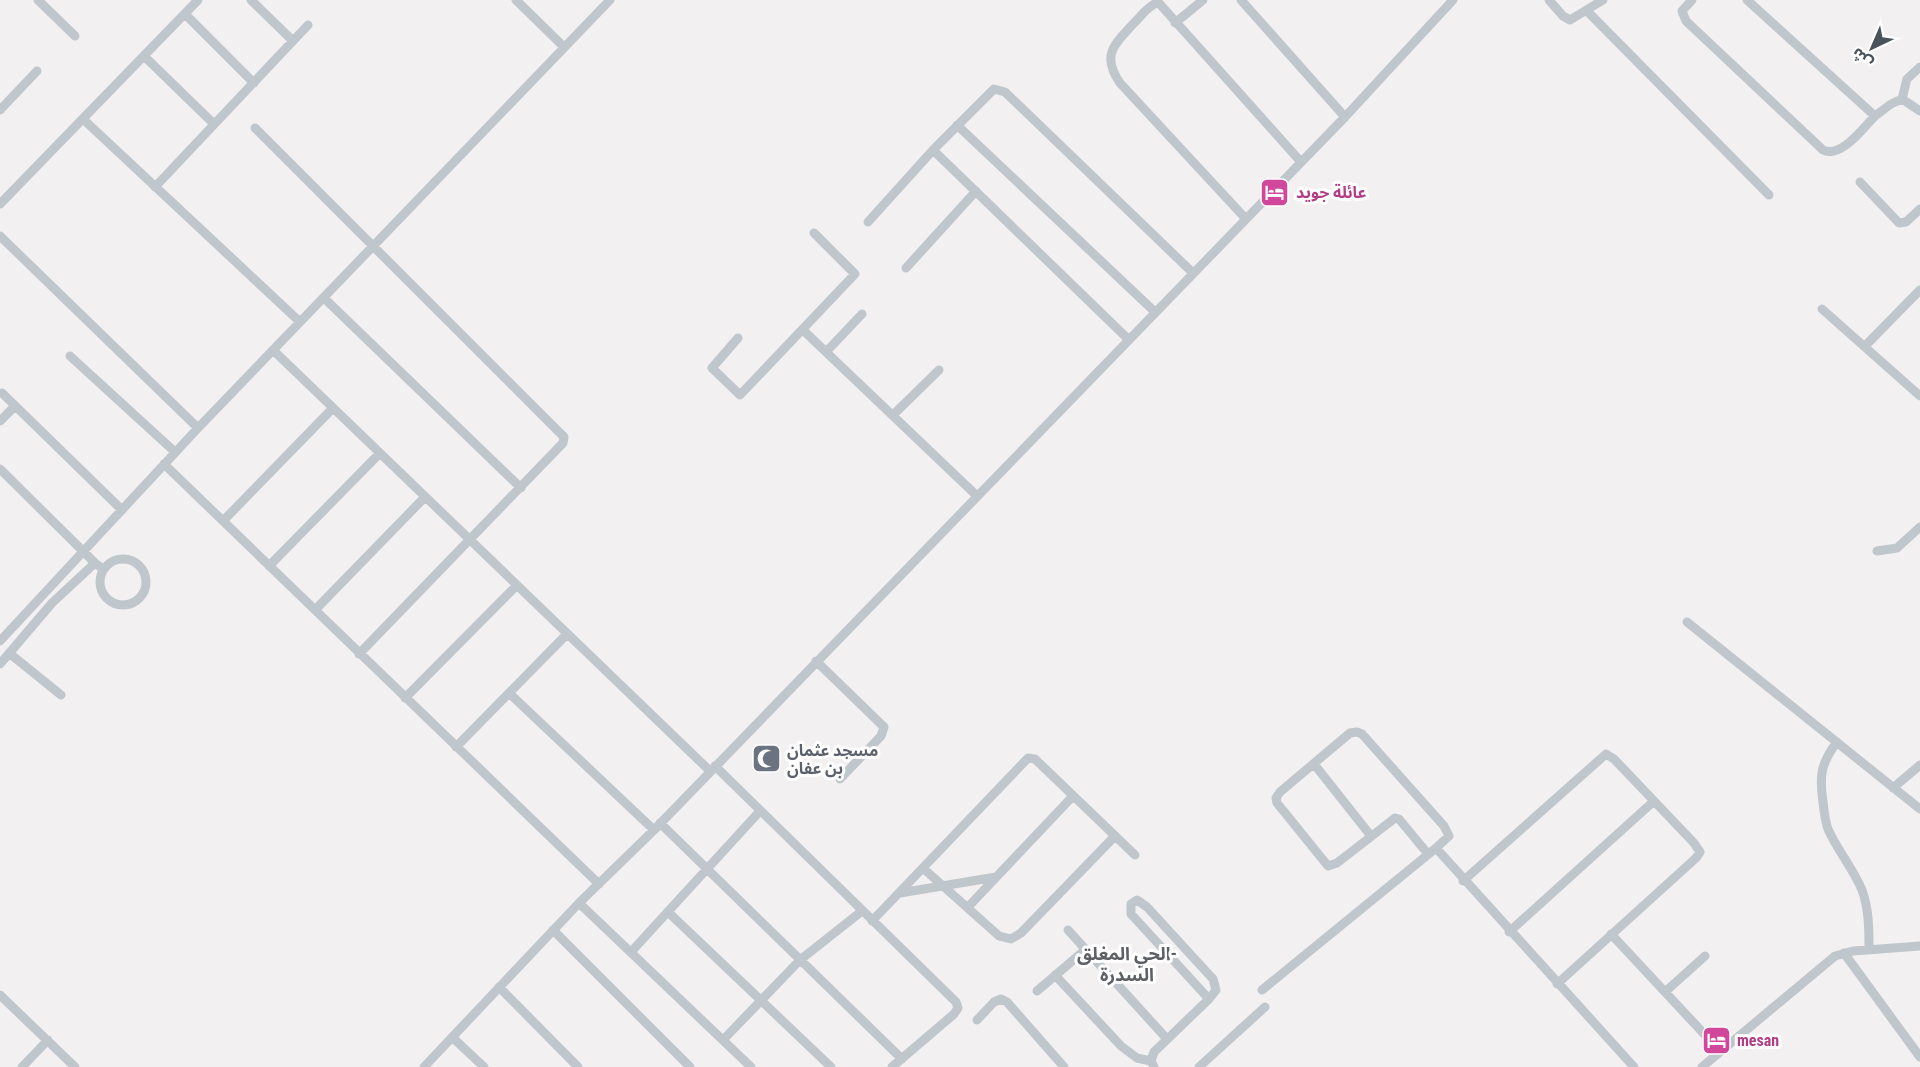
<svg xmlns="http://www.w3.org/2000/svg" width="1920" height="1067" viewBox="0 0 1920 1067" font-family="'Roboto Condensed','Noto Sans Arabic',sans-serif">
	<rect width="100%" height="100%" fill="#f2f0f0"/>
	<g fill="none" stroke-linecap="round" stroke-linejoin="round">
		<path stroke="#bfc7cd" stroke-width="9" d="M38,0l37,36
			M251,0l42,41
			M516,0l48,47
			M1241,0l104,117
			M1549,0l14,16 7,4 33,-20
			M1692,0l-10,11 4,10 137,129c18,9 40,-22 52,-34
			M1747,0l128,116 16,-12 11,-5 18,12
			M1587,11l182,184
			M185,14l69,69
			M1175,23l28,-23
			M144,56l70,68
			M1902,99l5,-20 13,-12
			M0,110l37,-39
			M83,119l217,203
			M957,125l198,187
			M255,128l309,309 -1,6 -204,211
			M1860,182l39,41 7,-1 14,-13
			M155,187l153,-162
			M0,204l198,-204
			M1246,219l-126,-136c-19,-28 -6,-38 14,-60 8,-8 13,-16 24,-21l143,160
			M868,222l65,-72
			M0,236l198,192
			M906,268l70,-77
			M324,298l197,190
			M1822,309l98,87
			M804,331l172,164
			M738,338l-26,30 28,27 115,-121 -41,-41
			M1128,339l-195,-189 61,-61 11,3 188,181
			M1865,346l55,-56
			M273,350l437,421
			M826,352l36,-38
			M70,356l105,96
			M2,393l120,117
			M893,415l46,-45
			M0,421l15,-15
			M164,464l435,420
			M0,469l95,94
			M223,521l110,-113
			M1877,551l20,-3 23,-21
			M100 582a23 23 0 1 1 46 0a23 23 0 1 1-46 0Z
			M269,566l110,-112
			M315,610l109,-112
			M1687,622l233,187
			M0,641l198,-213 412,-428
			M9,653l52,42
			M816,661l68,66 -3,9 -41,43
			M0,664l52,-61 43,-40 8,6
			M509,693l145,137
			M405,698l111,-112
			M1837,742c-16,21 -18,34 -14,60 1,9 2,19 5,27 9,21 25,39 34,61 7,19 7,39 7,60
			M456,747l111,-113
			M1314,764l57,72
			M715,766l241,236 2,6 -4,6 -62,53
			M1893,788l27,-23
			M660,823l242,236
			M1436,848l198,219
			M924,869l75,67 12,3 10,-6 94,-97
			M1463,881l143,-127 8,5 80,84 6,9 -4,6 -139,126
			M900,893l96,-16
			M579,903l172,164
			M968,907l105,-111
			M668,912l163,155
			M872,921l156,-163 7,1 100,96
			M553,930l137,137
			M1068,930l99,109
			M1509,932l145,-131
			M1611,934l109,117
			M631,952l129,-141
			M1844,953l76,104
			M1055,975l66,71 16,12 14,3
			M499,987l79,80
			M1262,990l174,-142 13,-12 -5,-10 -82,-92 -5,-2 -7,1 -70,59 -4,6 1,5 51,63 9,-3 58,-45 4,1 29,35
			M1037,991l48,-41
			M1665,992l40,-36
			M0,995l75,72
			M977,1020l17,-18 7,-3 6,3 57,65
			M452,1037l32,30
			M723,1040l77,-80 62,-49
			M22,1067l26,-27
			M424,1067l155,-164 75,-73 691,-713 108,-117
			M1154,1067l-3,-6 3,-9 55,-53 7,-9 -3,-11 -66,-72 -10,-7 -6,4v10l78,85
			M1199,1067l66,-60
			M1702,1067l133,-111 18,-5 67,-5"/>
	</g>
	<defs>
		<symbol id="hotel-square" viewBox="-11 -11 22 22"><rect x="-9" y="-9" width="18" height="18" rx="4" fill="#d1479c" stroke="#fff"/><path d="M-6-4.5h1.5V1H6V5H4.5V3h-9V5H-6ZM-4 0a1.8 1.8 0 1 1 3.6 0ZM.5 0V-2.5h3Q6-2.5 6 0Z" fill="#fff"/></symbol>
		<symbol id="mosque-square" viewBox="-11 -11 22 22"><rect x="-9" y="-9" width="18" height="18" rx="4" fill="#6b7280" stroke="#fff"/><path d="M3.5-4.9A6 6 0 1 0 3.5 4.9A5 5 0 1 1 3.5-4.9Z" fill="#fff"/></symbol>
	</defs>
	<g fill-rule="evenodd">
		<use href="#hotel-square" x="1258" y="176" width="33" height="33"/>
		<use href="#mosque-square" x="750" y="742" width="33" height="33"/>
		<use href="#hotel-square" x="1700" y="1024" width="33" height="33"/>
	</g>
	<g text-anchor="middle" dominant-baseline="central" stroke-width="6" stroke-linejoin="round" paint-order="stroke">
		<g font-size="16" font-weight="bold" fill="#b23c85" stroke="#fff" text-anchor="start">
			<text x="1296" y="192">عائلة جويد</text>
			<text x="1737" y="1040">mesan</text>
		</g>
		<g font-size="16" font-weight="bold" fill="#5b616d" stroke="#fff" text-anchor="start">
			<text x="787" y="750">مسجد عثمان<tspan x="787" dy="18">بن عفان</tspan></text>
		</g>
		<g font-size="18" font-weight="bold" fill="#5d6064" stroke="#fff">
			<text x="1127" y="953">الحي المغلق-<tspan x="1127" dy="21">السدرة</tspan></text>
		</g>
	</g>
	<g transform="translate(1872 48) rotate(224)" stroke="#ffffff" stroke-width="4.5" paint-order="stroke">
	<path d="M0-4.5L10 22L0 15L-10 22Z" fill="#49535c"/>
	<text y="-9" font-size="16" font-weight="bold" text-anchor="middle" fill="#49535c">ش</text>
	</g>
</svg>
